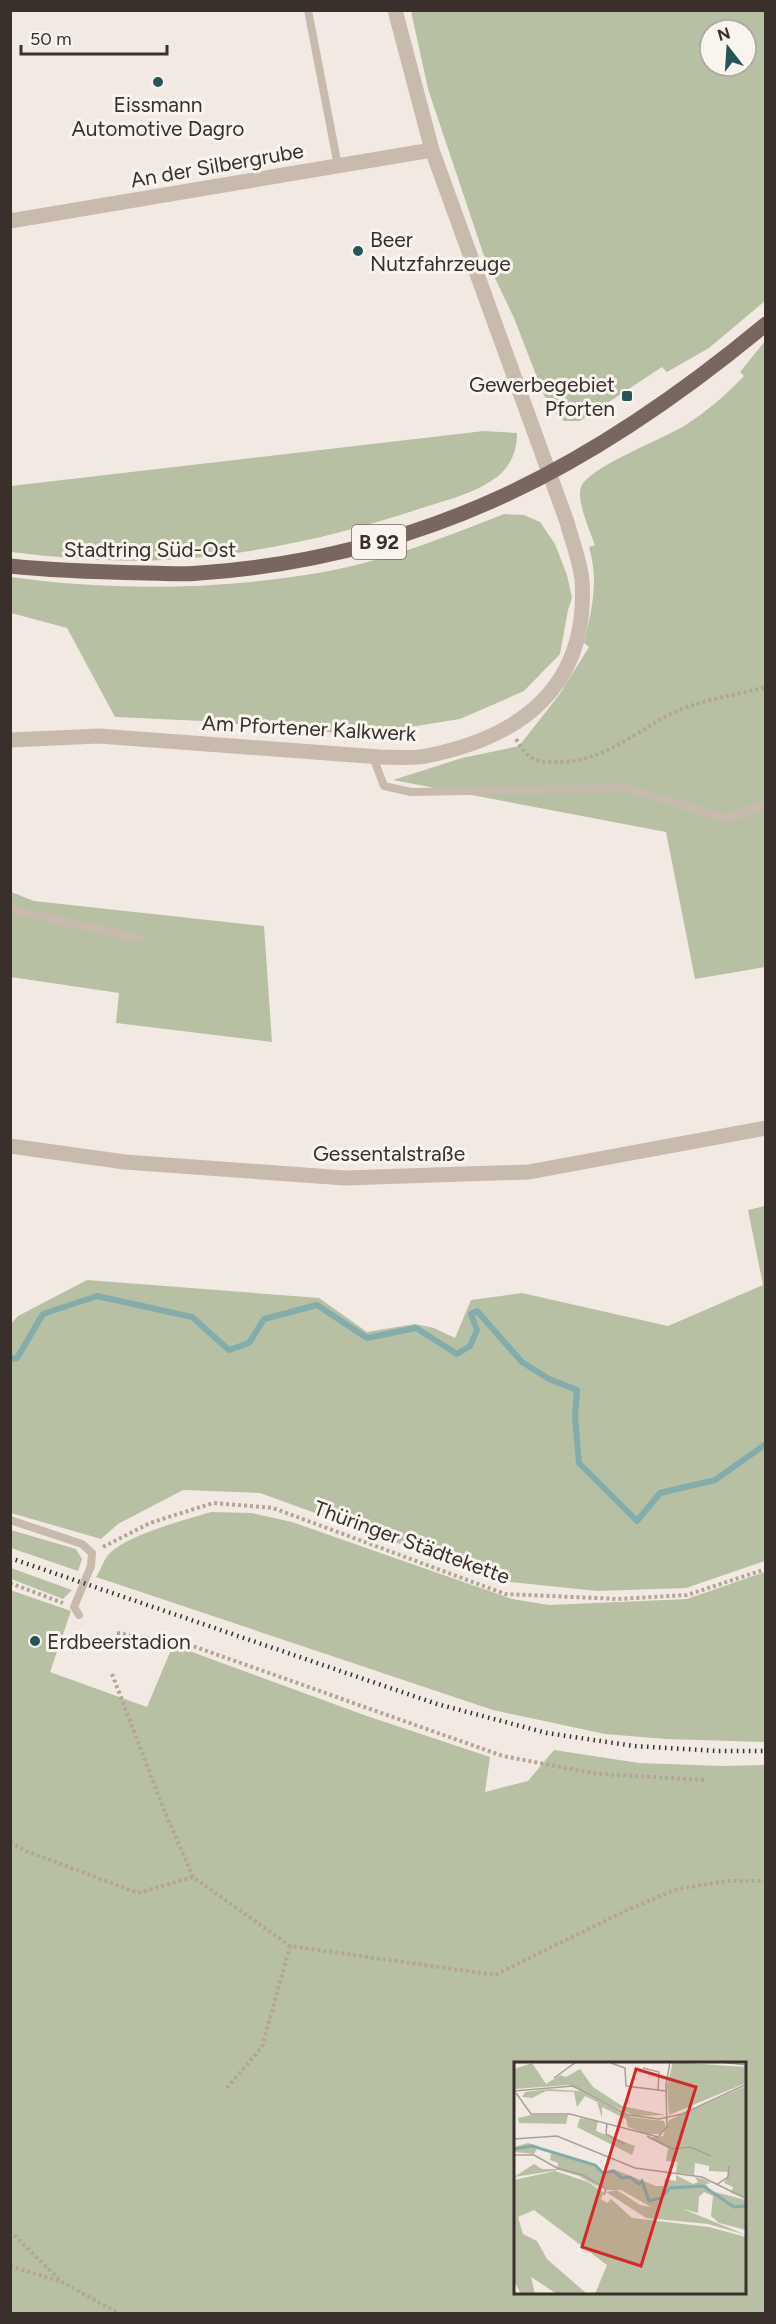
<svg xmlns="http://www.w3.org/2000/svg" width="776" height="2324" viewBox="0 0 776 2324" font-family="Figtree,sans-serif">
	<rect width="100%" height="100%" fill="#f2eae2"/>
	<path fill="#b7c0a3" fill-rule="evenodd" d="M411,11h354v290l-56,47 -42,24 -5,-5 -82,54h-16l-12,-11 -9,-17 -29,-75 -31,-65 -55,-164zM710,30h36v36h-36z
		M765,341v626l-70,12 -29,-147 -273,-52 69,-22 57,-12 40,-51 30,-48 -5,-4c8,-35 15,-61 5,-96l6,-2c-5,-13 -19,-46 -14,-58 8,-20 82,-48 103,-61 22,-14 42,-31 60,-50l-4,-4z
		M484,431l33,2c0,18 -6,33 -20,44 -21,16 -50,23 -75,31 -75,25 -151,43 -230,50 -60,6 -122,1 -181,-6v-66z
		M504,514l20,1 16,7 15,22 12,31 5,23 -4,12 -8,44 -36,37 -64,28 -100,16 -157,-14 -88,-4 -48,-89 -56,-15v-36c100,14 207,13 307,-4 65,-11 125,-35 186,-59z
		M11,892l23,9 230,25 8,116 -156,-19 3,-30 -108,-16z
		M765,1206v355l-79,27 -89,3 -95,-10 -242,-88 -77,-3 -65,34 -17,15 -90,-26v-189l7,-8 69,-36 232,18 48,34 48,-8 19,4 21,10 16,-38 51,-7 146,33 95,-41 -15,-75z
		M211,1512l41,1 40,9 220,77 37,6 138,-6 78,-27v170l-99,-3 -61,-5 -112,-24 -397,-133c5,-7 8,-19 14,-24 18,-18 77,-34 101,-41z
		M11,1530l65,19 6,10 -4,12 -67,-23z
		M11,1568l61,22 -9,9 -52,-20z
		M10,1590l61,21 -21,61 97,35 26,-62 191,70 126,42 -5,35 43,-11 26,-31 85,13 84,3 42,-1v548l-747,1 -7,-3zM515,2063h229v229h-229z"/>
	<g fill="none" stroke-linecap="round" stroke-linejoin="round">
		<path stroke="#83acad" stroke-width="6" d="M10,1359l7,-1 26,-44 54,-18 95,21 37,33 20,-7 15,-24 53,-14 50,33 49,-10 41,26 13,-8 7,-16 -6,-16 6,-3 45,51 27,17 28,11 -2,27 4,46 58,58 23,-28 55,-13 51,-36"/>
		<path stroke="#b5a599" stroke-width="4" stroke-dasharray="3 3" stroke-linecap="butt" d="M516,739c5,8 9,16 18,20 7,4 19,3 27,3 45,-1 77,-33 116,-51 28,-12 59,-16 89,-24
			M103,1547l47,-24 63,-20 60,5 232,86 113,5 69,-4 79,-26
			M10,1583l53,20
			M117,1633l70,11 316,112 94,18 109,6
			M112,1674l52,136 29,67
			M10,1842l16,9 112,42 55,-16 97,69 205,29 130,-64 52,-22 50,-8h39
			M227,2088l35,-41 28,-101
			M10,2231l52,51 58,32
			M10,2266l49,15"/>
		<path stroke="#c9baae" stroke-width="8" d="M308,10l30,156
			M373,757l11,29 27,6 215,-4 102,31 38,-16
			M10,907l10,5 119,26
			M10,1520l72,24 10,9 -1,13 -17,41 5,8"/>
		<path stroke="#c9baae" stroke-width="15" d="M10,221l422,-71
			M10,740l89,-4 281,21c15,0 32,2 46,-1 96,-19 163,-70 156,-176 -2,-19 -10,-39 -15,-58l-135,-372 -37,-140
			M10,1146l115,16 220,16 183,-6 238,-44"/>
		<path stroke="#79675f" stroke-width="15" d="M10,566c46,5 90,6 136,7 18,0 36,2 54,0 226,-16 395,-107 566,-249"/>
		<path stroke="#39302c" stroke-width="4.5" stroke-dasharray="1.5 4.5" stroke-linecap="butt" d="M10,1558l427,146 110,29 87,13 84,5h48"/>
	</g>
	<g fill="#255557" stroke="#f9f4ee" stroke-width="2">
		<circle cx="158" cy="82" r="6"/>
		<circle cx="358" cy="251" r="6"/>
		<rect x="621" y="390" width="12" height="12" rx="3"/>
		<circle cx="35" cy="1641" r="6"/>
	</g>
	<g text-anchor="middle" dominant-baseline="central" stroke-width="6" stroke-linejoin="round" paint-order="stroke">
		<rect fill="#f9f4ee" stroke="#736b66" stroke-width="1.5" x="352" y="525" width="54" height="34" rx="4.5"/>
		<g font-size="20" font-weight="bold" fill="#39302c">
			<text x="379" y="542">B 92</text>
		</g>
		<g font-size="21" fill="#39302c" stroke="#f9f4ee" text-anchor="start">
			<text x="158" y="104" text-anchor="middle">Eissmann<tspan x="158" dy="24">Automotive Dagro</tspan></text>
			<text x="370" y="239">Beer<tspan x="370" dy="24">Nutzfahrzeuge</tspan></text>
			<text x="615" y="384" text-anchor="end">Gewerbegebiet<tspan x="615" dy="24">Pforten</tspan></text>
			<text x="47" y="1641">Erdbeerstadion</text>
		</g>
		<g font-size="21" fill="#39302c" stroke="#f9f4ee">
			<text transform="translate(217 165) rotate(-10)">An der Silbergrube</text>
			<text x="150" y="549">Stadtring Süd-Ost</text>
			<text transform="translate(309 728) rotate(3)">Am Pfortener Kalkwerk</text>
			<text x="389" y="1153">Gessentalstraße</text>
			<text transform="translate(412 1542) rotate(20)">Thüringer Städtekette</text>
		</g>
	</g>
	<g transform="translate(514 2062)">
		<rect width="232" height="232" fill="#f2eae2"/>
		<path d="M159,0l73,5v16l-77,32 -2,-29zM18,1l14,21 14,-9 6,2 14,-8 13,18 29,19 44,9 -31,1 -67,-31 -54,4v-20zM232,24v112l-15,-5 2,-6 -9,-4 5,-11 -20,-1v-5l-14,-3 -1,12 -18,-2 1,-11 -11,-1 2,-13 -20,-10 15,-2 6,-16zM35,27l31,2 51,26 33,4 2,7 -6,6h-14l-18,-7 -2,-8 -24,-12v11l-5,-16 -12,-6 -8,11 -3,-15 -28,-1 -14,7 -10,-1 3,-5zM17,53h37l-2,9 -47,-1 -1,-5zM66,56l18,3 -2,10 39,15 -3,9 -55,-28zM14,81l10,3 -4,8 -20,-2v-5zM37,91l34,8 19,11 9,-3 43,17h8l1,-7 11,2v-6l17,9 5,-2 -3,-5 8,2 8,4 -5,1 5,7 35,9v30l-27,-7 -8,-7 2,-20 -9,-4 -5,5 -1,16 -15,-4 63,26 -38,-11 -62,-6 -40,-26 11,-2 23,15 11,2 -30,-17h-13l-25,-15 22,16 -26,-15 -20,-6 -45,7 20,-13 8,5h15l1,-6 -8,-3zM41,109l33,11 16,11 -3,6 6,4 4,-4 21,19 77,9 37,10v57h-151l12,-29 -73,-55 -16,7 5,17 14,7 10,18 40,35h-30l-26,-17 4,17h-14l-7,-13v-101z" fill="#b7c0a3"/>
		<path fill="none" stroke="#83acad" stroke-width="3" d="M0,87l18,-3 63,19 8,8 10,-2 9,7 8,-1 9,7 3,-3 7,20 12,-3 9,-10 33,-2 31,21 13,-1"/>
		<path fill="none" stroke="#a8a099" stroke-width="1.5" d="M206,0l27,3M97,1l14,5 1,18 40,5M129,6l16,4 -1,18M40,16l22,-16M0,29l59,-5 55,29 31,4 23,-5 65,-30M2,31l15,21h39l88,23 9,-10 -1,-42 4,-23M93,61l-1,11 19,10M133,74l26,13 17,-2 21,9M0,77l43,-3 78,32 67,9 45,22M0,93h20l23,13 26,7 23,14 -2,6M202,123l12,-8 1,-11"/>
		<path fill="#d62828" fill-opacity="0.15" stroke="#d62828" stroke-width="3" d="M122,7l60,18 -55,179 -59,-19z"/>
		<rect width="232" height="232" fill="none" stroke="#39302c" stroke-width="3"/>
	</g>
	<rect width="776" height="2324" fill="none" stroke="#39302c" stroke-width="24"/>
	<g transform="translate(728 48) rotate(343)"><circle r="28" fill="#f9f4ee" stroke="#aca6a0" stroke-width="1.5"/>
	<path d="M0-4.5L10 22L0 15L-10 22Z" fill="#255557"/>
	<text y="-9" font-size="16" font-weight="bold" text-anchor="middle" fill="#39302c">N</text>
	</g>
	<path d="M21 45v9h146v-9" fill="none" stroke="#39302c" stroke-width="3"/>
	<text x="30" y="45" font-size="18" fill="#39302c" stroke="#f9f4ee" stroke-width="4.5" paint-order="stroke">50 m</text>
</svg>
